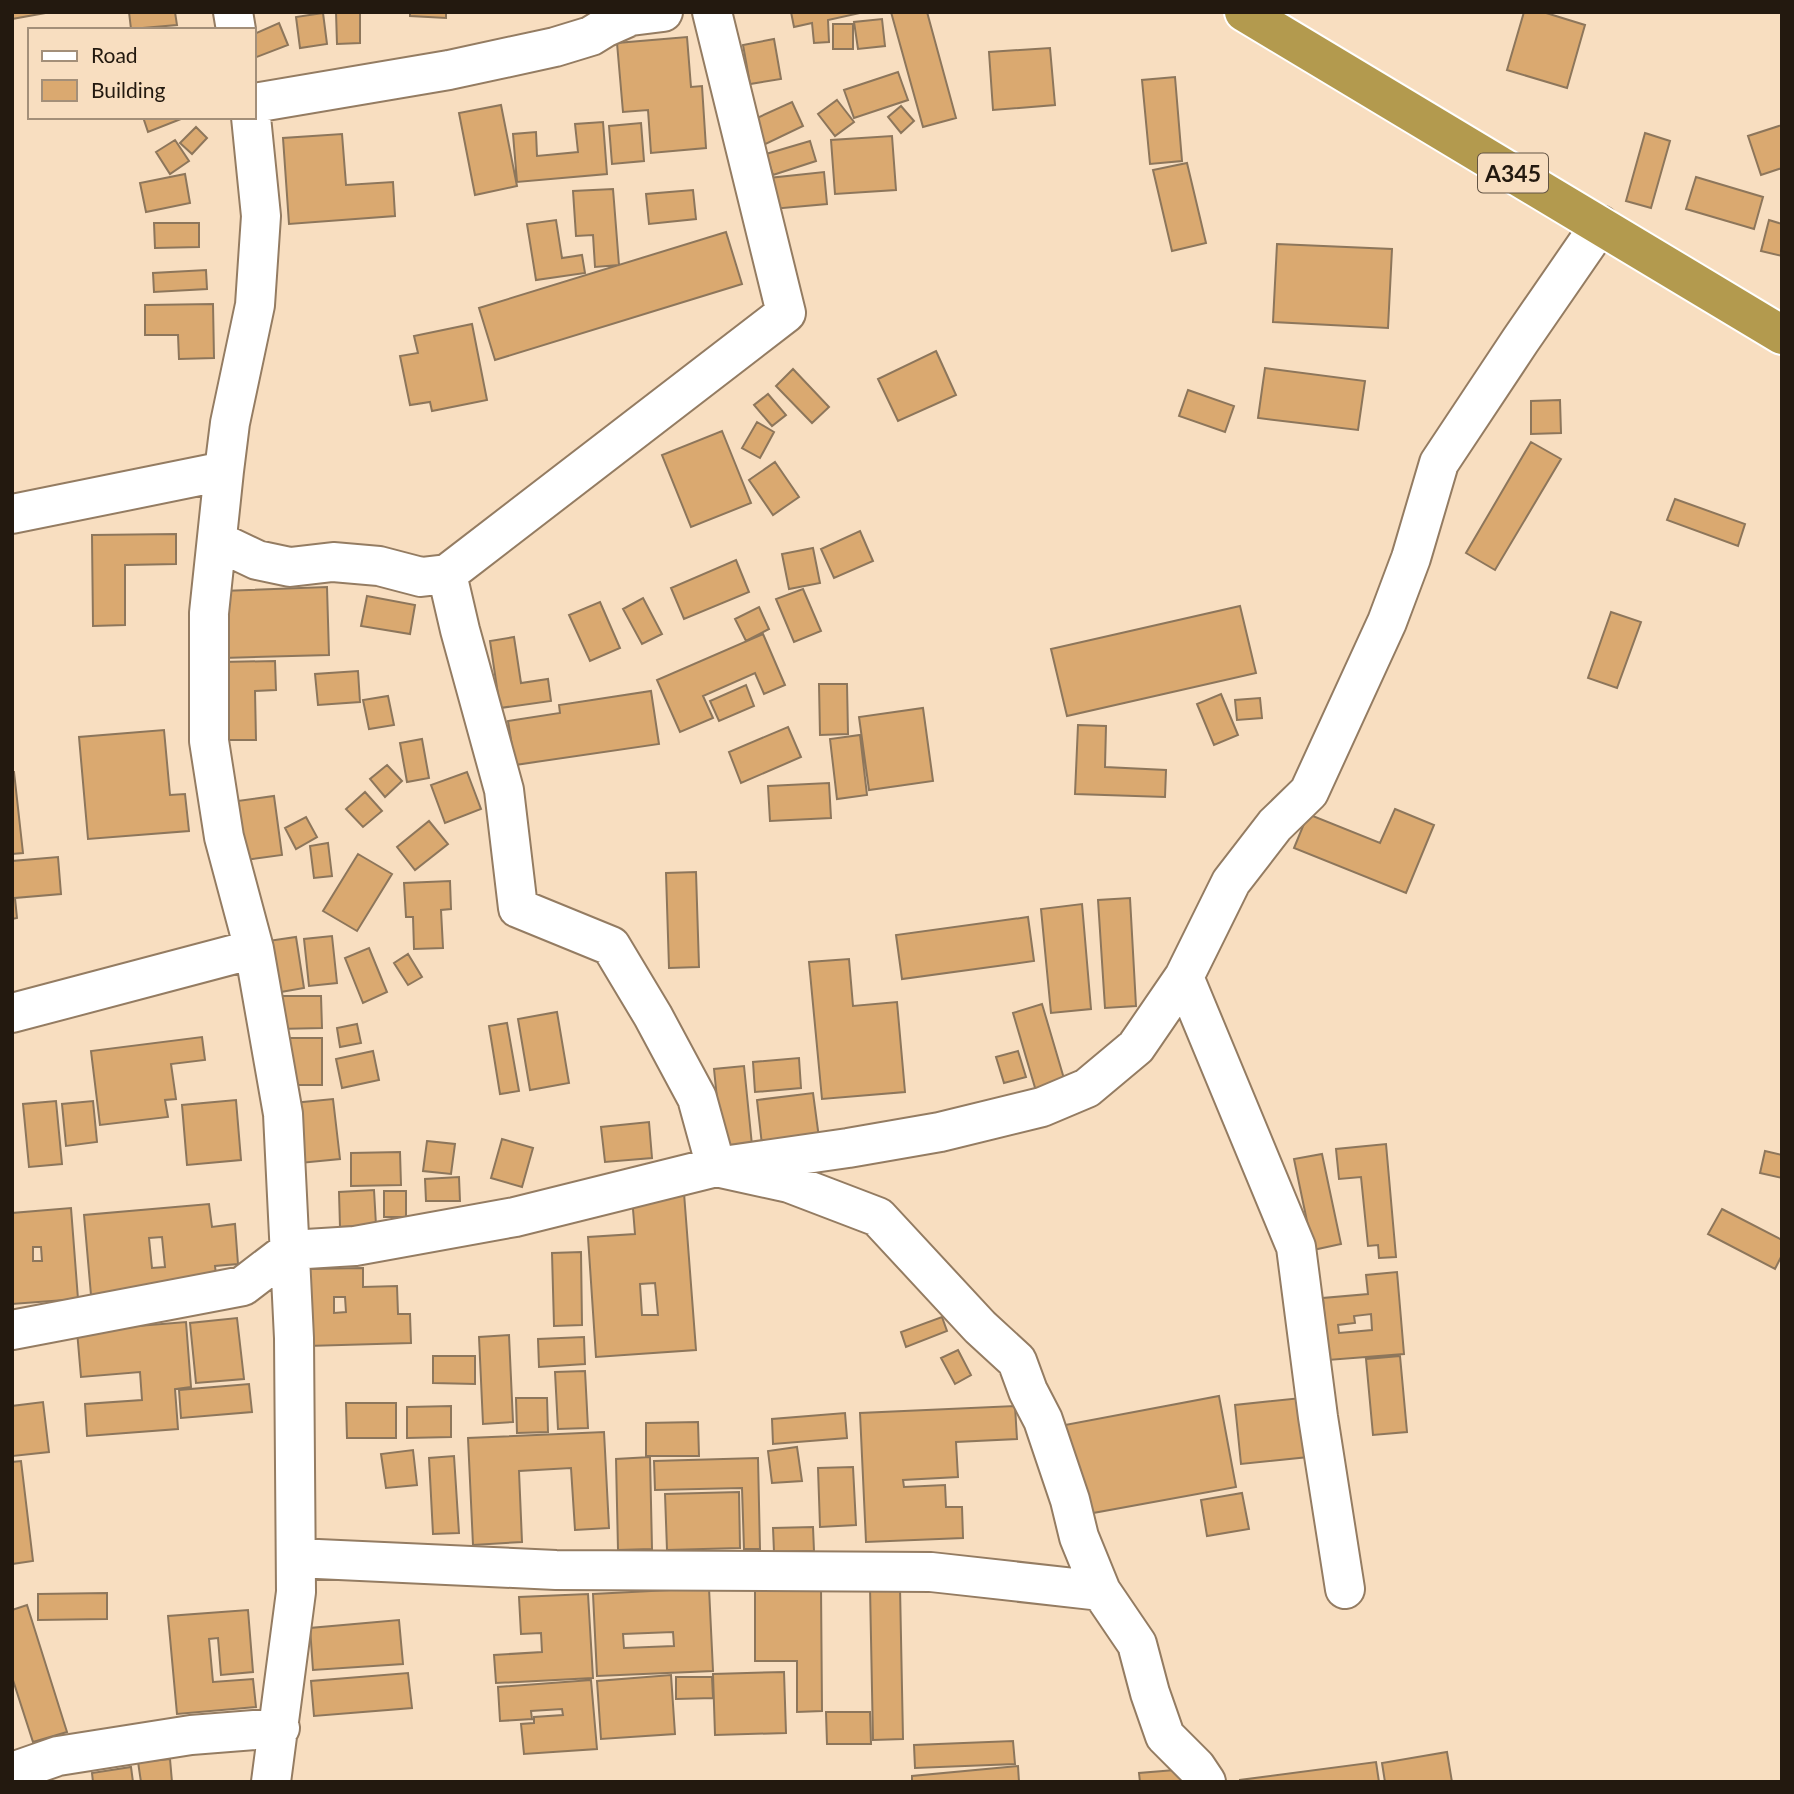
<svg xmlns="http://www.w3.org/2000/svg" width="1794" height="1794" viewBox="0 0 1794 1794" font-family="Lato,sans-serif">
	<rect width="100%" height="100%" fill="#f8dec0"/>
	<path fill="#daa970" stroke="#8d765b" stroke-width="2" fill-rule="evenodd" d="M12,12h39l-39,7z
		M129,12h46l2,13 -46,4z
		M336,12h24v31l-23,1z
		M410,12h36v6l-36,-2z
		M791,12h69v1l-32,7 1,22 -15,1 -2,-20 -18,4z
		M891,12h36l29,106 -33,9z
		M1524,12h19l42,13 -18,63 -60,-18z
		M323,13l4,31 -27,4 -4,-31z
		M882,19l3,27 -27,3 -4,-27z
		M279,23l9,22 -34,13v-24z
		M833,24h20v25h-20z
		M687,37l4,50 11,-1 4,62 -55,5 -3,-43 -25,2 -6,-69z
		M774,39l7,40 -31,5 -7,-39z
		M1050,48l5,57 -62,5 -4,-58z
		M898,72l10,28 -54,18 -10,-28z
		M1175,77l7,84 -32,3 -8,-84z
		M837,100l17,22 -19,14 -17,-22z
		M792,102l11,24 -46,22 -11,-25z
		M501,105l16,81 -42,9 -16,-82z
		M901,106l13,15 -13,12 -13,-16z
		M143,117h43l-38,15z
		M603,122l4,52 -90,8 -4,-48 23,-2 1,24 41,-4 -3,-28z
		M641,123l3,38 -32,3 -3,-38z
		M1782,125v43l-21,7 -13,-39z
		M196,127l11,11 -15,16 -12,-11z
		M1645,133l25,8 -19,67 -25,-7z
		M342,134l4,51 47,-3 2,34 -106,8 -6,-86z
		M892,136l4,54 -61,4 -4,-54z
		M175,140l14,21 -19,13 -14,-22z
		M810,141l6,20 -43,14 -7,-21z
		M1187,163l19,80 -34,8 -19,-81z
		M824,172l3,32 -55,5 -3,-31z
		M185,174l5,29 -44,9 -6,-29z
		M1696,177l67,20 -9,32 -68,-20z
		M613,189l6,76 -24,2 -2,-32 -17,1 -3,-45z
		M693,190l3,29 -47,5 -3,-30z
		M556,220l6,38 20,-3 3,18 -49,7 -9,-56z
		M1769,220l13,4v32l-21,-5z
		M154,223h45v24l-44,1z
		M726,232l16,52 -247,76 -16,-52z
		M1277,244l115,5 -4,79 -115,-6z
		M206,270l1,19 -53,3 -1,-19z
		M213,304l1,54 -35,1 -1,-24h-33v-30z
		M472,324l15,76 -55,11 -2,-9 -20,3 -10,-49 18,-3 -4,-17z
		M936,351l20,44 -58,26 -20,-42z
		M1265,368l100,13 -7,49 -100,-12z
		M793,369l36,38 -17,16 -36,-37z
		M1188,390l46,16 -9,26 -46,-16z
		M768,394l18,21 -14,11 -18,-21z
		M1560,400l1,33 -30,1v-33z
		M757,422l17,10 -14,26 -18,-10z
		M722,431l29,72 -60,24 -29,-72z
		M1531,442l30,17 -66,111 -29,-17z
		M775,462l24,35 -26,18 -24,-35z
		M1675,499l70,25 -7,22 -71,-26z
		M860,531l13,30 -39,17 -13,-29z
		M176,534v30l-51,1v60l-32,1 -1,-91z
		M813,548l7,35 -31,6 -7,-35z
		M736,560l13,32 -65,27 -13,-31z
		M327,587l2,68 -106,3 -1,-67z
		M803,589l18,42 -27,11 -18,-43z
		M367,596l48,9 -5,29 -49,-8z
		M643,598l19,36 -20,10 -19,-35z
		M600,602l20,46 -30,13 -21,-46z
		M1240,606l16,67 -189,43 -16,-67z
		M759,607l10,22 -23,12 -11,-22z
		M1611,612l30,10 -24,66 -29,-10z
		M763,634l22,51 -21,9 -9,-21 -52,23 10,22 -33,14 -23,-52z
		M514,637l7,46 27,-4 3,22 -51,7 -10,-67z
		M275,661l1,29 -21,1 1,49h-33l-1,-78z
		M358,671l2,31 -42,3 -3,-31z
		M819,684h28l1,50 -28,1z
		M746,685l8,21 -35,15 -9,-20z
		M651,691l8,53 -144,21 -7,-44 52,-8 -1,-8z
		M1221,694l17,41 -24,10 -17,-41z
		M388,696l6,29 -25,4 -6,-29z
		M1260,698l2,20 -25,2 -2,-20z
		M923,708l10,73 -64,9 -10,-73z
		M1078,725l28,1 -1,41 61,3 -1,27 -90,-3z
		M788,727l13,30 -60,26 -12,-31z
		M164,730l6,65 15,-1 4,37 -101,8 -9,-102z
		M860,735l7,60 -30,4 -7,-60z
		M422,739l7,39 -22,4 -7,-39z
		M387,765l15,16 -17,16 -15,-18z
		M12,772h2l9,81 -11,1z
		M467,772l14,37 -36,14 -14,-38z
		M829,783l2,35 -61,3 -2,-35z
		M365,792l17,19 -19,16 -17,-18z
		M274,796l8,59 -44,6 -8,-59z
		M1395,809l39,16 -28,68 -112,-45 14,-34 72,29z
		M306,817l11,20 -21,12 -11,-21z
		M429,821l19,23 -33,26 -18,-23z
		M328,843l4,33 -18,2 -4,-32z
		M358,854l34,20 -35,57 -34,-20z
		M58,857l3,37 -46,4 2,20 -5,1v-58z
		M696,872l3,95 -30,1 -3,-95z
		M450,881l1,28 -10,1 2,38 -29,1 -1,-32h-7l-2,-34z
		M1130,898l6,108 -31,2 -7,-108z
		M1082,904l9,105 -40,4 -10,-104z
		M1028,917l6,44 -132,18 -6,-44z
		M332,936l5,47 -28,3 -5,-47z
		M296,937l8,51 -29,5 -7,-52z
		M369,948l18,44 -24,11 -18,-45z
		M408,954l14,23 -14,8 -14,-22z
		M849,959l4,47 44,-4 8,90 -83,7 -13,-137z
		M277,996h44l1,32 -44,1z
		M1042,1004l23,78 -29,9 -23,-78z
		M557,1012l12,71 -39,7 -12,-71z
		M507,1023l12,68 -19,3 -11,-68z
		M357,1024l4,19 -21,4 -3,-19z
		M202,1037l3,23 -34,4 5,35 -11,1 3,17 -68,8 -9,-74z
		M289,1038h33v47h-34z
		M373,1051l6,29 -37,8 -6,-29z
		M1018,1051l8,26 -22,6 -8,-26z
		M799,1058l2,30 -46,4 -2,-30z
		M744,1066l8,79 -30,3 -8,-79z
		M813,1093l6,45 -57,7 -5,-45z
		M333,1099l7,60 -40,4 -7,-60z
		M236,1100l5,60 -54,5 -5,-60z
		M56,1101l6,63 -33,3 -6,-63z
		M93,1101l4,41 -31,4 -4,-42z
		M649,1122l3,36 -47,4 -4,-35z
		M502,1139l31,9 -11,39 -31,-9z
		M427,1141l28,3 -4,30 -28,-3z
		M1386,1144l10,113 -17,1 -1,-13 -10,1 -7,-69 -22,2 -3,-30z
		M1765,1151l17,4v23l-22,-5z
		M400,1152l1,33 -50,1v-33z
		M1322,1154l19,90 -28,6 -19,-91z
		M459,1177l1,24h-34l-1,-22z
		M374,1190l2,35 -36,2 -1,-35z
		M384,1191h22v26h-22z
		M684,1193l12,157 -100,7 -8,-120 47,-3 -3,-37zM655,1283l3,32h-16l-2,-31z
		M209,1204l3,23 23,-3 3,40 -23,2 2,17 -126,12 -7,-80zM162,1237l3,30 -13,1 -3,-30z
		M71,1208l7,91 -66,5v-91zM33,1247h8l1,14h-9z
		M1722,1209l60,31v15l-7,14 -67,-35z
		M581,1252l1,73 -28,1 -2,-73z
		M363,1268v19l34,-1 1,28h12l1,29 -104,3 -1,-77z
		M1397,1272l7,82 -76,6 -5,-62 45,-4 -2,-19zM1371,1314l1,16 -33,3 -1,-8 17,-2 -1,-7z
		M334,1297h11l1,15 -12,1z
		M942,1317l5,14 -41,16 -5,-15z
		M237,1318l7,61 -48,4 -6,-60z
		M186,1322l5,65 -16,2 3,40 -91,7 -2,-32 57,-4 -2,-28 -59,5 -4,-46z
		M509,1335l4,87 -30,2 -4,-87z
		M584,1337l1,27 -46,3 -1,-28z
		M958,1350l13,25 -16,9 -14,-26z
		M433,1356h42v28l-42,-1z
		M1400,1356l7,76 -34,3 -7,-76z
		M585,1371l3,57 -30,1 -3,-57z
		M249,1384l3,28 -71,6 -2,-28z
		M1219,1396l17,91 -154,28 -17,-90z
		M1311,1397l7,59 -77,8 -6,-59z
		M516,1398h31l1,34 -31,1z
		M43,1402l6,50 -36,4 -1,-50z
		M346,1403h50v35h-49z
		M451,1406v31l-44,1v-31z
		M1015,1406l2,33 -61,3 2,35 -55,3 1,7 41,-2 1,22h16l1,31 -97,4 -6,-129z
		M845,1413l2,25 -74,6 -1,-25z
		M698,1422l1,34h-53v-33z
		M604,1432l5,96 -34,2 -4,-62 -52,3 3,71 -49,3 -5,-107z
		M797,1447l5,34 -30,2 -4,-32z
		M413,1450l4,35 -31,3 -5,-34z
		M454,1456l5,77 -26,1 -4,-76z
		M650,1457l2,92 -34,1 -2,-91z
		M758,1458l2,91h-16l-2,-61 -87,2 -1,-29z
		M21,1461l12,100 -21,3v-102z
		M853,1467l3,58 -36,2 -2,-59z
		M739,1492l1,56 -73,2 -2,-56z
		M1242,1493l7,36 -42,7 -6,-36z
		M813,1527l1,24 -40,1 -1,-24z
		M755,1586h66l1,125 -25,1v-51h-42z
		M870,1587h30l3,152 -30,1z
		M709,1588l4,83 -116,5 -4,-82zM673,1632l1,14 -50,2 -1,-14z
		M107,1593v26l-69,1v-26z
		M588,1594l5,84 -97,5 -2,-28 48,-3 -1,-19 -20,1 -2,-37z
		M27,1605l40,127 -34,10 -21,-65v-67z
		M248,1610l5,62 -32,3 -3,-37 -9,1 4,43 40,-3 3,28 -79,7 -9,-98z
		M399,1620l4,44 -90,6 -3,-42z
		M784,1672l2,61 -71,2 -2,-61z
		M408,1673l4,35 -98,8 -3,-35z
		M671,1675l4,59 -74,5 -4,-58z
		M676,1677h36l1,21 -37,1z
		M591,1680l6,69 -73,5 -3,-30 13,-1v-6l29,-2 -1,-6 -31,2 1,8 -32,2 -2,-34z
		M826,1712h44l1,32h-44z
		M1013,1741l2,23 -100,4 -1,-23z
		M1447,1752l5,30h-67l-3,-19z
		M170,1759l2,23h-31l-3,-20z
		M1376,1762l3,20h-139v-2z
		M1018,1766l1,16h-107v-6z
		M131,1767l2,15h-40l-1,-9z
		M1187,1769l1,13h-48l-1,-9z"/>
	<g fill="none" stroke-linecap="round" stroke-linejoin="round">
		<defs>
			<path id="minor" d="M233,12l3,18
				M254,103l195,-33 106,-23 36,-11 13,-8 27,-12 32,-4
				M251,117l10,99 -6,89 -25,118 -6,48 -15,142v128l15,96 30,112 29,165 11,224 2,254 -25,190
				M12,514l212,-43
				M217,541l40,19 33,7 43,-5 46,4 42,11 26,-3 13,56 44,160 14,118 93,38 42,70 44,82 19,69 73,16 89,34 102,110 37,34 11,30 15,29 27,80 9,37 22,54 36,53 13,49 15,43 31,31 10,15
				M447,574l339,-261 -74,-301
				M1184,977l112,270 22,170 27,172
				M12,1013l242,-64
				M12,1330l231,-44 47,-36 65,-4 160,-29 201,-50 132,-19 92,-16 102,-25 45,-19 49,-41 48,-70 47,-95 44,-57 34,-33 78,-170 24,-64 28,-95 81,-122 80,-116
				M296,1558l260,12 375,2 170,19
				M12,1772l46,-16 133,-21 89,-7"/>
			<path id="highway" d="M1244,12l538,323"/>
		</defs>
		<use href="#minor" stroke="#947c62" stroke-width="42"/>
		<use href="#highway" stroke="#fff" stroke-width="42"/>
		<use href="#minor" stroke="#fff" stroke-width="38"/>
		<use href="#highway" stroke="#b39a4e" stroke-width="38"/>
	</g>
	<g text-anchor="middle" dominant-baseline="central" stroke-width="6" stroke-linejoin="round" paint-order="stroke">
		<rect fill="#f8dec0" stroke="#635444" stroke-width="2" x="1478" y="153.5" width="70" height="39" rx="5"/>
		<g font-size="23" font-weight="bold" fill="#23190f">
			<text x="1513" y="173">A345</text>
		</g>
	</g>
	<rect width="1794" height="1794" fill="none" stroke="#23190f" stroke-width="28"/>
	<rect x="28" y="28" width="228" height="91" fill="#f8dec0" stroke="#a38f79" stroke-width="2"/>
	<rect x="42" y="51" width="35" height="10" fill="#ffffff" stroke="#a38f79" stroke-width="2"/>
	<text x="91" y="63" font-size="21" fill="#23190f">Road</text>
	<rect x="42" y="80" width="35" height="21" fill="#daa970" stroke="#a38f79" stroke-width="2"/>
	<text x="91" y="98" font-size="21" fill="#23190f">Building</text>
</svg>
